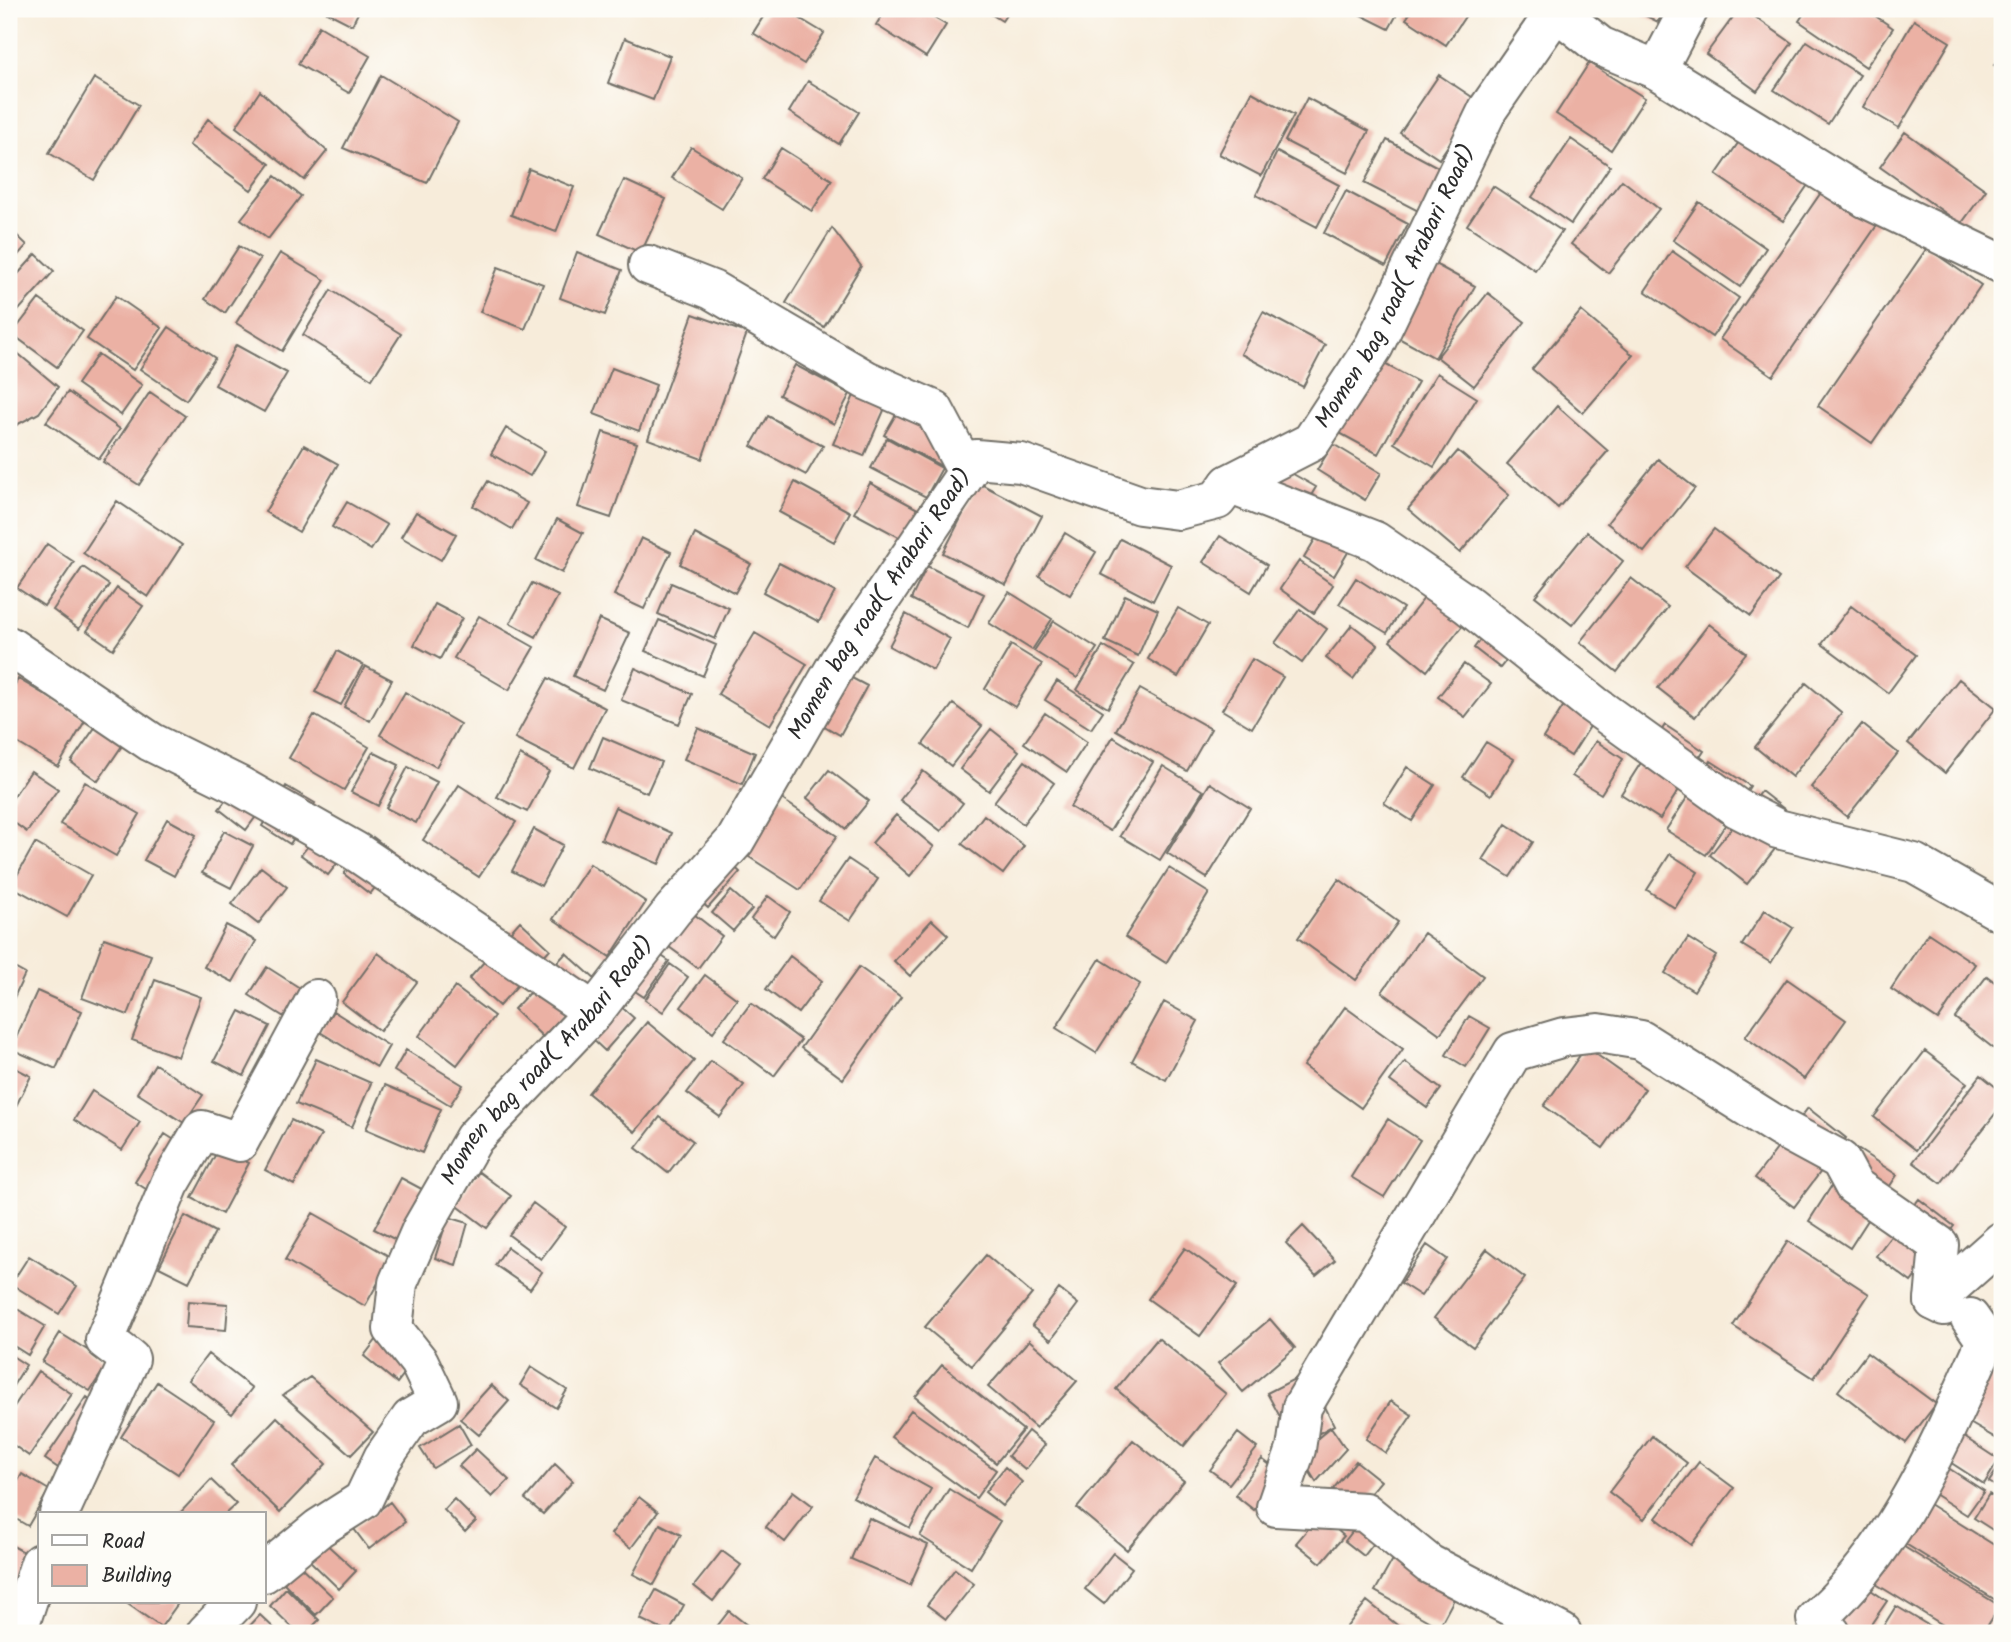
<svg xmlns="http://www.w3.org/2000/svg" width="2011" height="1642" viewBox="0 0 2011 1642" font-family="Kalam,sans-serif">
	<rect width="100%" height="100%" fill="#fdfcf7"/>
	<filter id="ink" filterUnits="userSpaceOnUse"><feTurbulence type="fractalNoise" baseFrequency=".0143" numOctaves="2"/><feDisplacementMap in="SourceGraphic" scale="14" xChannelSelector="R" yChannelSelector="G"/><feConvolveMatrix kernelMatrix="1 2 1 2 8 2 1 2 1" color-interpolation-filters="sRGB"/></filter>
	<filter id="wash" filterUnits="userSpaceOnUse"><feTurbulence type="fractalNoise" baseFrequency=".00686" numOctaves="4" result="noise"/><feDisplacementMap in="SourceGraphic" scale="28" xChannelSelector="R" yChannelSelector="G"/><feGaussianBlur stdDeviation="1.57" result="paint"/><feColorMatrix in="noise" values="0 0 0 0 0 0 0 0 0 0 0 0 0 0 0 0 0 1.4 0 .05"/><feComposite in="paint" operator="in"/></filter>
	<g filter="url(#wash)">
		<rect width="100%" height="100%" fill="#f7ecda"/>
		<g id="blocks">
			<path fill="#ebb1a4" d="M321,9h39l-8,16z
				M768,9h16l40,24 -20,31 -51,-31z
				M886,9h33l27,16 -20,32 -50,-32z
				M983,9h27l-8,12z
				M1349,9h51l-11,20z
				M1413,9h57l-24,36 -40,-26z
				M1632,9h33l-7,13z
				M1739,9h5l48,34 -35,48 -51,-37z
				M1807,9h58l28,19 -27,39 -67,-46z
				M1914,20l36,22 -51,86 -36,-21z
				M319,26l51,30 -21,37 -51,-29z
				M625,38l45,18 -17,44 -45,-17z
				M1807,41l53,34 -32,49 -54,-34z
				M2002,54v17l-8,-6z
				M1589,63l56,35 -34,52 -55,-36z
				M381,75l77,47 -31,61 -84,-35z
				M1439,75l39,26 -39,58 -39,-26z
				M94,78l45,27 -45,75 -45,-27z
				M808,81l51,31 -20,32 -50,-32z
				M260,91l67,60 -23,29 -68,-53z
				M1252,92l42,23 -33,61 -42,-22z
				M1307,98l62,33 -22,42 -62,-32z
				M208,119l62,45 -19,26 -62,-45z
				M1905,132l81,58 -25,34 -81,-57z
				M1743,136l67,46 -27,39 -67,-46z
				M1571,139l39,27 -39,58 -39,-27z
				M1387,140l62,33 -23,42 -62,-32z
				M691,147l51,31 -20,31 -50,-31z
				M781,148l51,32 -20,31 -50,-32z
				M1277,152l62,33 -22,42 -61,-32z
				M529,169l45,18 -18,45 -45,-17z
				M275,176l26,20 -33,43 -27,-20z
				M624,180l42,19 -25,54 -42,-19z
				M1622,180l37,29 -51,64 -37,-29z
				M1829,181l53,37 -109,158 -53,-37z
				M1493,186l69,45 -27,39 -68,-45z
				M1346,191l62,33 -22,42 -62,-33z
				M1699,202l67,46 -26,39 -67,-47z
				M9,228l18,17 -18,20z
				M832,228l29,38 -37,61 -38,-24z
				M239,246l21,13 -35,54 -20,-14z
				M1927,248l54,37 -109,158 -54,-37z
				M1672,251l67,47 -27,39 -67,-46z
				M577,252l45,18 -17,45 -45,-17z
				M280,253l45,27 -43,71 -46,-28z
				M36,254l18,17 -45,50v-37z
				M1433,263l42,23 -40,72 -42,-23z
				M498,267l45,17 -18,45 -45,-17z
				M331,290l70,44 -29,45 -69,-44z
				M1488,293l37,29 -51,64 -37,-29z
				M116,296l46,32 -29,42 -46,-31z
				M39,299l44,32 -26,36 -45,-33z
				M1581,311l52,44 -50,58 -51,-44z
				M1263,312l62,33 -22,42 -62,-33z
				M693,314l54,19 -45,126 -54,-20z
				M169,327l46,31 -29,42 -46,-31z
				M236,345l51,28 -23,39 -49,-27z
				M9,346l49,41 -19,26 -30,16z
				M98,354l44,31 -21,30 -44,-31z
				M1377,360l41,22 -40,72 -42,-23z
				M795,365l55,29 -16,30 -55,-29z
				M612,368l44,17 -17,46 -45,-17z
				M1437,373l40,25 -43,69 -40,-24z
				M858,386l31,13 -25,57 -31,-12z
				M68,392l52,37 -21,30 -53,-37z
				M150,392l35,24 -46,69 -36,-23z
				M902,404l51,31 -12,31 -57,-31z
				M1557,406l51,45 -50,57 -51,-44z
				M768,416l55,30 -17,29 -55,-29z
				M506,428l39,23 -15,25 -39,-22z
				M603,432l34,11 -26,75 -33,-11z
				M887,438l55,30 -16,29 -55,-29z
				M1333,444l48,29 -16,27 -48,-30z
				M304,445l34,19 -39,68 -34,-20z
				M1458,451l51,44 -49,58 -52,-44z
				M1658,459l37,29 -51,64 -37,-29z
				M1279,466l37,21 -17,29 -36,-21z
				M488,481l39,22 -15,26 -39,-23z
				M795,482l55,30 -16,30 -55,-30z
				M870,483l55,30 -15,30 -56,-30z
				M979,483l63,33 -36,69 -63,-32z
				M117,501l65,44 -34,52 -65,-44z
				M347,502l40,23 -16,25 -39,-23z
				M1334,507l30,18 -30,51 -30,-18z
				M416,512l40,22 -15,26 -40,-23z
				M557,519l26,14 -21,40 -26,-13z
				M1714,529l65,49 -28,38 -66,-49z
				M1587,532l36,29 -51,64 -37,-29z
				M1065,533l31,19 -26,43 -31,-19z
				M695,534l56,30 -16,29 -55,-29z
				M1220,536l47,29 -16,27 -48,-30z
				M641,538l30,14 -27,57 -30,-14z
				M1120,539l51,26 -18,36 -52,-27z
				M47,544l27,18 -30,44 -27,-18z
				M1299,561l34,24 -19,28 -34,-24z
				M779,563l56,29 -16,30 -56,-30z
				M927,566l57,28 -16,34 -57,-29z
				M83,567l26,18 -30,44 -26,-19z
				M1441,577l37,29 -51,65 -37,-30z
				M1356,578l47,30 -16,25 -48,-29z
				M1631,578l37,29 -51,65 -37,-30z
				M532,583l26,13 -22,41 -26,-14z
				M671,583l58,25 -14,31 -57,-25z
				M117,588l26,18 -30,43 -26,-18z
				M1009,592l43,27 -20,31 -43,-27z
				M1125,595l33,15 -20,46 -33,-15z
				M435,604l27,14 -22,41 -26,-14z
				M1851,606l65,49 -28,38 -66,-49z
				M1178,608l30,17 -30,52 -30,-18z
				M1300,609l27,20 -25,34 -27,-20z
				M906,614l44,25 -17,31 -44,-24z
				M1499,614l27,21 -26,33 -26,-20z
				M479,616l55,31 -25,43 -55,-32z
				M599,619l31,14 -27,57 -30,-14z
				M659,620l57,25 -13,31 -58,-25z
				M1054,621l43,27 -20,30 -43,-27z
				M1709,624l37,29 -51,64 -37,-29z
				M1352,625l26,20 -25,34 -27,-21z
				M755,633l52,31 -37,61 -52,-31z
				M1011,645l31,19 -27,43 -30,-18z
				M1103,646l31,19 -26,43 -31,-18z
				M337,651l26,14 -22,40 -26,-13z
				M1252,659l31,18 -31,51 -30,-18z
				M1464,664l27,20 -26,33 -27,-20z
				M365,666l27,14 -22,41 -26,-14z
				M635,668l57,26 -13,30 -58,-24z
				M848,676l19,10 -27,49 -19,-11z
				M548,678l57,30 -31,60 -59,-30z
				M18,679l68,40 -28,48 -49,-29v-43z
				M1959,679l37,29 -51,65 -37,-30z
				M1057,681l46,30 -12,18 -46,-29z
				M1806,683l36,30 -50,64 -37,-30z
				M1140,689l71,40 -24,42 -71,-41z
				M405,692l55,32 -24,43 -56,-32z
				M1566,702l28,18 -23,36 -28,-18z
				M953,704l29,22 -31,40 -28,-22z
				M1045,713l42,29 -20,30 -43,-29z
				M314,715l55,32 -25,43 -55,-32z
				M101,719l27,18 -30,44 -27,-19z
				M1862,724l36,29 -51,64 -36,-30z
				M1665,725l39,26 -44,68 -39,-25z
				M698,728l57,25 -13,31 -58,-25z
				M991,729l28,22 -30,40 -29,-22z
				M603,737l58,25 -14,31 -57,-25z
				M1113,737l40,25 -43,69 -40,-24z
				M1596,741l27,18 -22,35 -29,-18z
				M1486,742l28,17 -23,36 -28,-18z
				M373,752l26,13 -21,41 -27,-14z
				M520,755l29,16 -22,41 -30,-15z
				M1025,761l29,22 -31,41 -29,-22z
				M1711,761l39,25 -44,69 -40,-25z
				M1163,766l40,25 -43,69 -40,-24z
				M408,767l29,15 -21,41 -30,-15z
				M1407,767l28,18 -23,36 -28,-18z
				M829,770l40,31 -23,28 -39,-31z
				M31,771l27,18 -31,43 -18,-13v-16z
				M923,771l40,32 -22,28 -41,-31z
				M248,772l26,20 -28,38 -27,-21z
				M85,782l55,32 -24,42 -56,-32z
				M1210,783l40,25 -43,70 -40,-25z
				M459,785l57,37 -37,55 -56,-37z
				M286,786l29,17 -25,41 -28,-18z
				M1761,791l37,29 -51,64 -37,-29z
				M780,798l57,38 -37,54 -57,-37z
				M615,807l57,26 -13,31 -58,-25z
				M896,815l38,32 -24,29 -38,-33z
				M984,815l40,31 -21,28 -41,-30z
				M330,818l27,20 -29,37 -27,-20z
				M167,819l29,16 -22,41 -30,-16z
				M1506,824l27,18 -23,35 -27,-17z
				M534,829l29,16 -22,41 -29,-15z
				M224,831l29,15 -22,42 -29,-15z
				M373,837l26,20 -29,37 -26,-20z
				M35,843l56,32 -24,42 -56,-31z
				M1670,854l28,18 -23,36 -28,-18z
				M724,857l16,15 -32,36 -17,-15z
				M848,859l30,20 -28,42 -31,-20z
				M590,864l56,38 -36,55 -57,-38z
				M261,867l26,20 -29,37 -26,-20z
				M1169,868l40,25 -43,70 -41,-26z
				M1339,879l59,43 -42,58 -58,-42z
				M731,891l21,18 -19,22 -21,-18z
				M768,896l22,16 -16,24 -23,-17z
				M1765,910l28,18 -22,35 -29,-18z
				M690,911l32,25 -24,32 -33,-24z
				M932,920l16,15 -38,41 -16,-15z
				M520,921l30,28 -51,57 -30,-27z
				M226,925l30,16 -23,41 -29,-15z
				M1424,933l59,43 -43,58 -58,-42z
				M1928,933l47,31 -37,56 -47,-31z
				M104,938l47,17 -23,60 -46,-17z
				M1688,938l28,18 -22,35 -29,-18z
				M651,949l18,12 -25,36 -18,-12z
				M378,953l39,29 -37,49 -38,-29z
				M566,953l30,27 -53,57 -29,-28z
				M790,956l32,25 -24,32 -32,-24z
				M1100,959l40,25 -44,69 -40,-25z
				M670,964l18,13 -25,35 -18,-12z
				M9,965l16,9 -16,34z
				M267,967l47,30 -17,28 -48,-30z
				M859,967l42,30 -58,82 -42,-31z
				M705,975l32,24 -24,33 -32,-25z
				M1987,976l15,12v67l-47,-37z
				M1787,979l59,41 -42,59 -59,-42z
				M155,980l46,17 -23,60 -46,-17z
				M455,987l39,29 -37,49 -38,-29z
				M37,991l45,20 -26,58 -45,-20z
				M1164,1002l34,19 -32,59 -34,-19z
				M751,1003l50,37 -27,36 -50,-37z
				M618,1004l16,14 -29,33 -16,-15z
				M1345,1007l58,42 -42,59 -58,-42z
				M240,1011l30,15 -26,50 -30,-15z
				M333,1011l56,35 -12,21 -57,-35z
				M1469,1016l21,12 -24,39 -20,-12z
				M647,1022l47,39 -59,71 -47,-39z
				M1586,1047l59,42 -42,59 -59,-42z
				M406,1050l57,35 -13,20 -56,-34z
				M1925,1051l42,32 -51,67 -42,-33z
				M316,1059l55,24 -19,44 -56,-23z
				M711,1061l33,24 -24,32 -33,-24z
				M1405,1062l36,27 -14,19 -37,-27z
				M155,1064l48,31 -19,28 -47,-30z
				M9,1065l22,11 -22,44z
				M1981,1075l21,17v13l-61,78 -28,-21z
				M385,1085l56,24 -19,44 -56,-24z
				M92,1091l48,31 -18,28 -48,-30z
				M1808,1108l38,30 -52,69 -39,-29z
				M660,1117l33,24 -25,32 -32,-25z
				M1388,1119l32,21 -36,57 -33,-20z
				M291,1120l30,15 -27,50 -29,-15z
				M165,1134l28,18 -30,48 -28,-18z
				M219,1148l30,15 -27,51 -30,-16z
				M1856,1148l41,27 -47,73 -41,-27z
				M479,1172l32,24 -24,32 -32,-24z
				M401,1178l30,16 -27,50 -30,-15z
				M1919,1199l35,27 -43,56 -35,-26z
				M533,1203l32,24 -24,32 -32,-24z
				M313,1213l79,45 -27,48 -80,-46z
				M185,1216l30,16 -26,50 -30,-15z
				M448,1217l20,6 -12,42 -21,-7z
				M1303,1226l32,34 -19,16 -30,-33z
				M1788,1241l81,53 -55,84 -81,-52z
				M1427,1245l20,14 -26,37 -20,-13z
				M507,1247l35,25 -12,17 -35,-24z
				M1185,1248l52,38 -37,50 -52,-37z
				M1487,1249l38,29 -52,69 -39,-29z
				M986,1255l46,39 -60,72 -47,-39z
				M29,1256l48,30 -18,28 -48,-30z
				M1059,1289l19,15 -27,36 -19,-15z
				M188,1301l40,3 -2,26 -40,-3z
				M9,1304l36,22 -17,29 -19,-12z
				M1270,1319l25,29 -52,44 -25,-29z
				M60,1333l48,30 -18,28 -48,-29z
				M1158,1338l68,56 -42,52 -68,-57z
				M377,1339l33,27 -13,17 -33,-27z
				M1029,1340l48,41 -41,47 -48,-41z
				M1867,1353l69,51 -30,39 -68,-52z
				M9,1354l17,11 -17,27z
				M208,1354l44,34 -20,26 -44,-34z
				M1996,1356l6,4v74l-3,6 -38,-22z
				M942,1365l81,65 -27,33 -81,-66z
				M531,1367l36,23 -11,18 -36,-23z
				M38,1371l34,23 -43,62 -20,-14v-28z
				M1308,1372l26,53 -38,21 -29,-53z
				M310,1377l63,55 -22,23 -68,-60z
				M157,1382l57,38 -36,54 -57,-37z
				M491,1385l18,16 -30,34 -19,-16z
				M87,1397l34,24 -42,61 -34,-23z
				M1391,1401l21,14 -26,38 -20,-14z
				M911,1410l85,60 -20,28 -85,-61z
				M277,1417l49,47 -46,48 -49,-47z
				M459,1424l12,21 -38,23 -13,-20z
				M1331,1427l15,22 -30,33 -17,-28z
				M1028,1431l17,14 -20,25 -17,-14z
				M1955,1431l44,29 -15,24 -45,-29z
				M1238,1433l19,15 -28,36 -19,-14z
				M1652,1436l35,27 -43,56 -35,-27z
				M1133,1440l51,41 -57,69 -50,-42z
				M476,1449l33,31 -17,17 -33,-31z
				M875,1458l56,31 -21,39 -57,-31z
				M1262,1459l20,15 -28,36 -19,-15z
				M1356,1461l25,20 -24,28 -24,-20z
				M1699,1462l35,26 -43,57 -35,-27z
				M1939,1462l45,29 -17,24 -44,-28z
				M2002,1462v28l-13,-8z
				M555,1464l18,17 -30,33 -18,-15z
				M1005,1467l17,15 -20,24 -17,-14z
				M22,1474l27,16 -21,36 -19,-11v-19z
				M211,1480l25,24 -11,10h-46z
				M949,1489l51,32 -29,47 -51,-32z
				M793,1491l20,15 -28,36 -19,-15z
				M1989,1494l13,8v34l-28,-18z
				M639,1497l19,15 -27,36 -20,-14z
				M454,1499l22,22 -11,11 -21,-22z
				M390,1502l15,20 -36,27 -15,-20z
				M1929,1504l73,46v54l-98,-61z
				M1373,1505l19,15 -28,36 -19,-15z
				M1320,1515l24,21 -23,27 -25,-20z
				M869,1518l59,27 -18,40 -59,-26z
				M660,1524l21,11 -27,50 -21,-11z
				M323,1541l33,30 -17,18 -32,-31z
				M9,1544l26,14 -26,52z
				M1901,1545l99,61 -17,27h-27l-80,-49z
				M722,1551l19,14 -28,36 -19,-15z
				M1113,1553l19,15 -28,36 -19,-15z
				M1396,1554l63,36 -20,37 -64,-36z
				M300,1566l33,31 -17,18 -32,-32z
				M955,1569l19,15 -28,35 -19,-14z
				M1862,1584l25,17 -22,32h-17l-13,-9z
				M286,1588l33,32 -13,13h-8l-28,-27z
				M656,1590l28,15 -15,28 -29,-14z
				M1367,1601l40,32h-65z
				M125,1602h54l-18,25z
				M1896,1606l45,27h-62z
				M729,1611l19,15 -6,7h-30z
				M260,1615l19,18h-36z"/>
		</g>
	</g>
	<g filter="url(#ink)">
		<use href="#blocks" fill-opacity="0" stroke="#726f68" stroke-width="2"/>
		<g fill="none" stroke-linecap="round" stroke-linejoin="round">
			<defs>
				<g id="minor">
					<path d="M1657,70l210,129 135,65"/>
					<path d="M648,265l64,25 154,90 68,30 33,62"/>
					<path d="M1229,484l146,57 93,64 126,100 143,103 41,21 136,34 88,50"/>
					<path d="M9,646l142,96 87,43 117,66 239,161"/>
					<path d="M1944,1306l-10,-5 68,-60"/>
					<path d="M59,1514l71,-155 -25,-19 65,-156 32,-54 37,12 77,-143"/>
					<path id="s1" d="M264,1573l55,-45 44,-28 20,-42 28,-40 27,-16 -19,-40 -26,-33 5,-46 23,-53 53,-92 120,-126 79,-102 62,-69 104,-180 137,-202 45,4 119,42 38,5 39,-10 12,-16 82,-42 63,-96 114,-237 68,-98 44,35 57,24 32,-61"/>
					<path d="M17,1633l23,-70"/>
					<path d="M206,1633l30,-31"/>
					<path d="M1562,1633l-133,-69 -64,-52 -89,-5 20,-58 6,-42 211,-355 51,-15 34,-4 43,7 138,87 61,33 14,26 85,59 -5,56"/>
					<path d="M1831,1633l-15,-14c83,-73 125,-179 170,-278l-16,-23"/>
				</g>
			</defs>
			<use href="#minor" stroke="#726f68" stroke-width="42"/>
			<use href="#minor" stroke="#fff" stroke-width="38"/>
		</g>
	</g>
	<g text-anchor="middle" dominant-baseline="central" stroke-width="7" stroke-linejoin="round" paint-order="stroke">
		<g font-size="23" fill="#2b2b2b" stroke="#fdfcf7">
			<text stroke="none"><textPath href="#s1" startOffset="1934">Momen bag road( Arabari Road)</textPath></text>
			<text stroke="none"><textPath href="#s1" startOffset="1220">Momen bag road( Arabari Road)</textPath></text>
			<text stroke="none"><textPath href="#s1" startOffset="653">Momen bag road( Arabari Road)</textPath></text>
		</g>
	</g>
	<rect width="2011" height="1642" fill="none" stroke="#fdfcf7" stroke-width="35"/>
	<rect x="38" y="1512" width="228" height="91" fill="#fdfcf7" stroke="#a9a8a5" stroke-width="2"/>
	<rect x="52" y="1535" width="35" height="10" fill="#ffffff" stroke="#a9a8a5" stroke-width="2"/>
	<text x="102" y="1548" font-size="21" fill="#2b2b2b">Road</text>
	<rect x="52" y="1565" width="35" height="21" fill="#ebb1a4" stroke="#a9a8a5" stroke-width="2"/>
	<text x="102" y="1582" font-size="21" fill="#2b2b2b">Building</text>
</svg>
